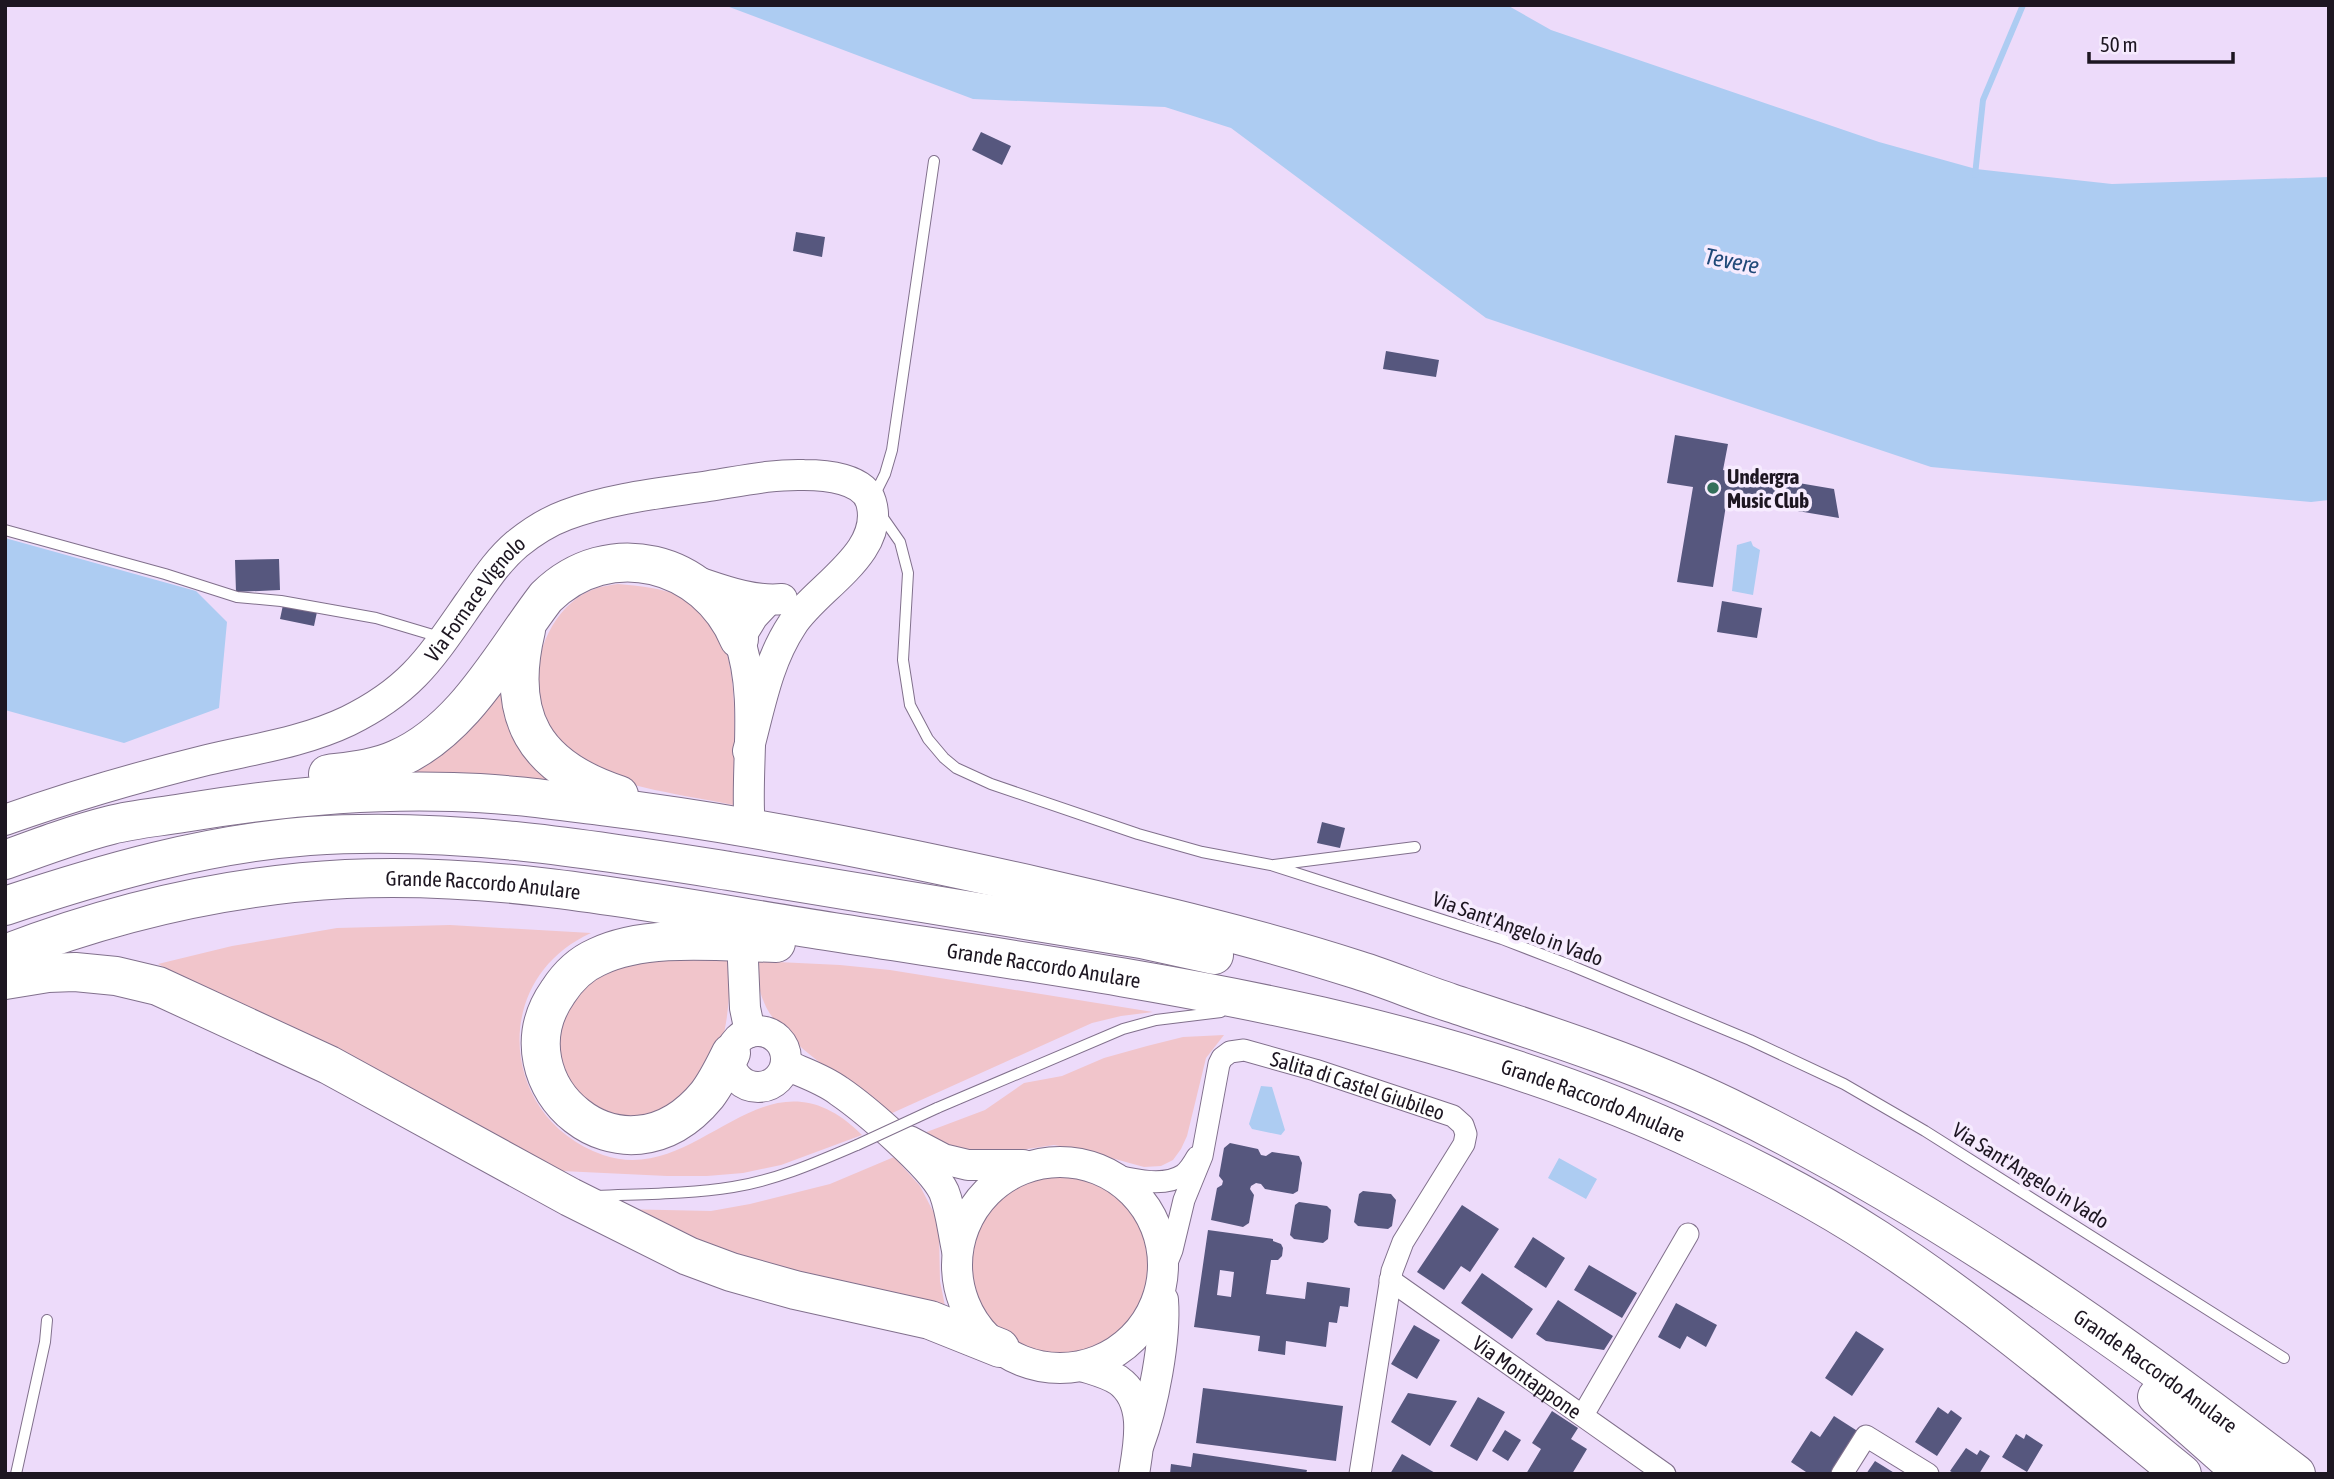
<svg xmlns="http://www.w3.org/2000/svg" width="2334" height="1479" viewBox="0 0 2334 1479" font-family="'Asap Condensed',sans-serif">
	<rect width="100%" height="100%" fill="#eddbfa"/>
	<path fill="#f1c5cb" d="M618,584c27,2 65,6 85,28 7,8 22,32 24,42 12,45 6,105 6,151 -43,-9 -115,-18 -151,-40 -8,-5 -15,-17 -21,-24 -12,-15 -23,-33 -24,-53 -2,-40 20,-87 60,-100 6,-2 14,-3 21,-4z
		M511,669l53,112 -93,-8 -61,-1c53,-24 71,-55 101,-103z
		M450,925l141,8c-102,46 -92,185 12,222 98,34 161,-118 259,-20l-81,30 -38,8 -36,3h-40l-105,-5 -44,-18 -360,-189 74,-18 105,-18z
		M730,957c0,37 -1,75 -17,108 -8,17 -25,34 -37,49l-77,3 -46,-54 13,-64 49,-36z
		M756,961l84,4 50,5 263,42 -32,4 -29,7 -202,91c-34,-26 -93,-63 -117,-96 -13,-17 -16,-37 -17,-57z
		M1224,1035l-18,23 -19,78 -6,13 -8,11 -12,6 -17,1 -58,-16 -32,-6 -60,9 -41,-3 -29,-18 61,-23 39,-27 38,-7 42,-18 43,-12 36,-9z
		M894,1157l26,29 16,31 3,15 1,49 6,30 -178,-42 -150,-60 93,2 39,-7 80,-20z
		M970 1264a91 91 0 1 1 182 0a91 91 0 1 1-182 0Z"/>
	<path fill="#adccf2" d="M724,5h783l44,25 328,112 97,27 136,15 217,-7v323l-18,2 -380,-35 -445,-149 -255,-190 -66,-21 -192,-8z
		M5,538l191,53 31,31 -8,86 -95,35 -119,-33z
		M1751,541l2,5 7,4 -7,45 -21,-4 5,-46z
		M1261,1086l11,1 13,43 -4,5 -29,-6 -3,-5z
		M1559,1158l38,21 -11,20 -38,-21z"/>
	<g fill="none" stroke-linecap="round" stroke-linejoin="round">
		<path stroke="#adccf2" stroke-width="6" d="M1975,175l8,-75 40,-95"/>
	</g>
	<path fill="#56577e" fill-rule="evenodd" d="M981,132l30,14 -9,19 -30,-15z
		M796,232l29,5 -3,20 -29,-6z
		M1386,351l53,9 -3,17 -53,-8z
		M1675,435l53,9 -5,26 111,19 5,29 -112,-19 -14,88 -36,-5 16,-95 -26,-4z
		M279,559l1,31 -44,2 -1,-32z
		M1722,601l40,7 -5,30 -40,-6z
		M283,605l34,7 -3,14 -34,-7z
		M1322,822l23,6 -5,20 -23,-5z
		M1230,1143l28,6 3,6 5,1 6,-4 27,4 3,7 -4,28 -5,3 -28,-5 -4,-5 -5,-1 -5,3 -1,3 4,6 -5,28 -6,4 -32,-7 6,-32 5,-3 1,-4 -4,-5 5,-28z
		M1363,1191l28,3 5,6 -4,26 -4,3 -30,-3 -4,-4 5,-28z
		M1299,1202l28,4 4,4 -3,29 -5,4 -29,-4 -4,-4 5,-30z
		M1462,1205l37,24 -29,43 -9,-6 -17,24 -27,-18z
		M1208,1230l65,9v2l8,3 2,4 -1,8 -4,4h-7l-5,34 39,5 2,-17 43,6 -2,19 -8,-1 -3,17 -8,-1 -3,25 -40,-6 -1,14 -27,-4 2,-15 -66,-9zM1220,1270l14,2 -3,25 -14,-2z
		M1533,1237l32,21 -19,30 -32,-21z
		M1589,1265l48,28 -15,25 -48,-28z
		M1482,1273l51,36 -21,30 -51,-36z
		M1558,1300l55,36 -9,14 -58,-9 -10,-7z
		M1676,1303l41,22 -11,22 -19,-11 -7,13 -22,-12z
		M1414,1325l26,15 -23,39 -26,-15z
		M1856,1331l28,18 -32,47 -27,-18z
		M1203,1388l140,18 -7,55 -140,-18z
		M1408,1393l49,8 -27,45 -39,-24z
		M1478,1397l27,15 -28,49 -27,-15z
		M1938,1407l10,7 3,-4 11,8 -25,38 -22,-14z
		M1552,1411l26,17 -7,11 16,10 -15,25h-46l15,-25 -9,-6z
		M1834,1416l25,16 -27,42h-23l-18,-12 20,-31 9,6z
		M1505,1430l16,10 -13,21 -16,-10z
		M2016,1434l8,5 2,-5 17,11 -16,27 -25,-15z
		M1966,1448l11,7 3,-5 10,6 -11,18h-24l-5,-3z
		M1193,1453l114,17 -1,4h-136l1,-10 20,3z
		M1402,1454l35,20h-47z
		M1875,1461l21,13h-30z"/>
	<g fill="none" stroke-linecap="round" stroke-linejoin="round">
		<path stroke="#cebdd9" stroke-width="30" stroke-dasharray="30 15" stroke-linecap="butt" d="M744,936l5,-125"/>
		<defs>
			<path id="lane" d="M874,496l11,-22 7,-24 42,-289
				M879,512l21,30 8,31 -5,87 7,45 18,34 16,19 12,10 35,16 147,50 64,18 69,13 231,74 70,27 178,74 94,44 81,47 359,227
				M5,530l160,44 72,23 44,4 95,17 67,20
				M1274,865l141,-18
				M937,1108l186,-79 33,-9 65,-8
				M597,1196c45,-2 92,-2 136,-9 44,-7 84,-25 124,-42
				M16,1474l29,-132 2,-22"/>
			<g id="street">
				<path d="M1098,1172c24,4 62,18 85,3 6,-4 10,-11 14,-18"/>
				<path id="s1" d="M1164,1270l8,-20 12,-50 18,-44 17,-92 3,-6 8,-6 14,-2 71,20 138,46 10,9 3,9 -2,10 -61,98 -11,29 -32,203"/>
				<path id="s2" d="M1390,1280l275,194"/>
				<path d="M1583,1415l105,-181"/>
				<path d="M1842,1474l24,-38 62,38"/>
			</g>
			<g id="secondary">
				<path d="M695,581c27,9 58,21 87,18"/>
				<path d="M749,811c-2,-55 9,-119 -10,-172l14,-23 15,-16"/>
				<path id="s3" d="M5,820c67,-24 133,-43 202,-60 47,-11 97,-18 141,-39 63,-31 82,-62 121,-118 15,-21 28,-42 48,-59 15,-12 30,-22 49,-29 45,-17 96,-22 143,-29 32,-5 64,-12 95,-11 21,0 60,3 67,27 15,51 -56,86 -79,123 -25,38 -32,82 -44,126"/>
				<path d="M743,961l2,47 5,24"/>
				<circle cx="758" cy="1059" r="28"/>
				<path d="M786,1065c18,8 37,14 53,26 25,17 93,75 105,101 7,18 9,40 13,58"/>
				<path d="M909,1141l34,18 25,6h55"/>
				<circle cx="1060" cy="1265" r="103"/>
				<path d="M1082,1366c12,4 25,7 36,14 30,21 21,63 16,94"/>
				<path d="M1139,1444c14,-37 27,-105 24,-144"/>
			</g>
			<g id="highway">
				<path d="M526,630c-21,87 8,137 93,165"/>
				<path d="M328,774c23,-3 47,-5 69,-15 67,-29 106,-106 149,-162 63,-62 160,-36 193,42"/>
				<path id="s4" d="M5,860c35,-13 70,-26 106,-35 23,-6 48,-8 72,-12 90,-15 180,-24 270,-21 50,1 99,8 147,14 147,18 292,48 436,80 108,25 217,50 322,84 32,10 62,23 93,33 94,31 188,61 277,104 203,99 389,230 568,367"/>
				<path d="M5,906c99,-33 200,-62 304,-70 141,-10 281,13 420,35 138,22 275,45 412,68l73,16"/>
				<path id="s5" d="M5,954c109,-42 225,-69 341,-75 163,-8 327,28 487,53 295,46 598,82 870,212 60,28 119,59 174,95 107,70 205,154 305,235"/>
				<path d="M5,980l43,-7 27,-1 41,4 42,10 171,79 241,132 118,59 43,16 64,18 135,30 70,28"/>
				<path d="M731,1053c-7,14 -14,29 -24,42 -84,102 -213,-12 -149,-103 9,-14 23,-28 39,-35 50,-24 124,-15 179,-14"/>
				<path d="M2157,1397l87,77"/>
			</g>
		</defs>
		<use href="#lane" stroke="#81708c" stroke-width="12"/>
		<use href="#street" stroke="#81708c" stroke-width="23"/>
		<use href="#secondary" stroke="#81708c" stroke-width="32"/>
		<use href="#highway" stroke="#81708c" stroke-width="40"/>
		<use href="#lane" stroke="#fff" stroke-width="10"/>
		<use href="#street" stroke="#fff" stroke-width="21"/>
		<use href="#secondary" stroke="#fff" stroke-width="30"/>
		<use href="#highway" stroke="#fff" stroke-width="38"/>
		<defs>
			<path id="lane-bridge" d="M857,1145l80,-37"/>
		</defs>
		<use href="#lane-bridge" stroke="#81708c" stroke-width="12" stroke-linecap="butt"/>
		<use href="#lane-bridge" stroke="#fff" stroke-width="10"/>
	</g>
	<circle fill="#336f5a" stroke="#f6ebfe" stroke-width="2.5" cx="1713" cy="488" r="7"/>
	<g text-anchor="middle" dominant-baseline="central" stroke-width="7" stroke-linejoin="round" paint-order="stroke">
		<g font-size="21" font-weight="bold" fill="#1d1621" stroke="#f6ebfe" text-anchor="start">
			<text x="1727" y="476">Undergra<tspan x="1727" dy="24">Music Club</tspan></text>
		</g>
		<g font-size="21" fill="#1d1621" stroke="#f6ebfe">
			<text stroke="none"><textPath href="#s3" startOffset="536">Via Fornace Vignolo</textPath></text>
			<text stroke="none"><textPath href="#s5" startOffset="488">Grande Raccordo Anulare</textPath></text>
			<text transform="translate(1518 928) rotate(20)">Via Sant'Angelo in Vado</text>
			<text stroke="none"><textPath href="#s5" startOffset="1055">Grande Raccordo Anulare</textPath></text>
			<text stroke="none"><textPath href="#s1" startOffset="364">Salita di Castel Giubileo</textPath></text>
			<text stroke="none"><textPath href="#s5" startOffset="1622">Grande Raccordo Anulare</textPath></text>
			<text transform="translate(2031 1175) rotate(32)">Via Sant'Angelo in Vado</text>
			<text stroke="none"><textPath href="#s4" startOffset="2278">Grande Raccordo Anulare</textPath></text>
			<text stroke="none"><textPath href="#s2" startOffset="168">Via Montappone</textPath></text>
		</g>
		<g font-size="23" font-style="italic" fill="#204979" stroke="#f6ebfe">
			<text transform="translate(1732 261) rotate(11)">Tevere</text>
		</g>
	</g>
	<rect width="2334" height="1479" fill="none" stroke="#1d1621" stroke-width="14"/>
	<path d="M2089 52v10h144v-10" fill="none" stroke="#1d1621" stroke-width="3.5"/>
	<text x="2100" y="52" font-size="21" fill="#1d1621" stroke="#f6ebfe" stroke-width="5" paint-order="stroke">50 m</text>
</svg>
